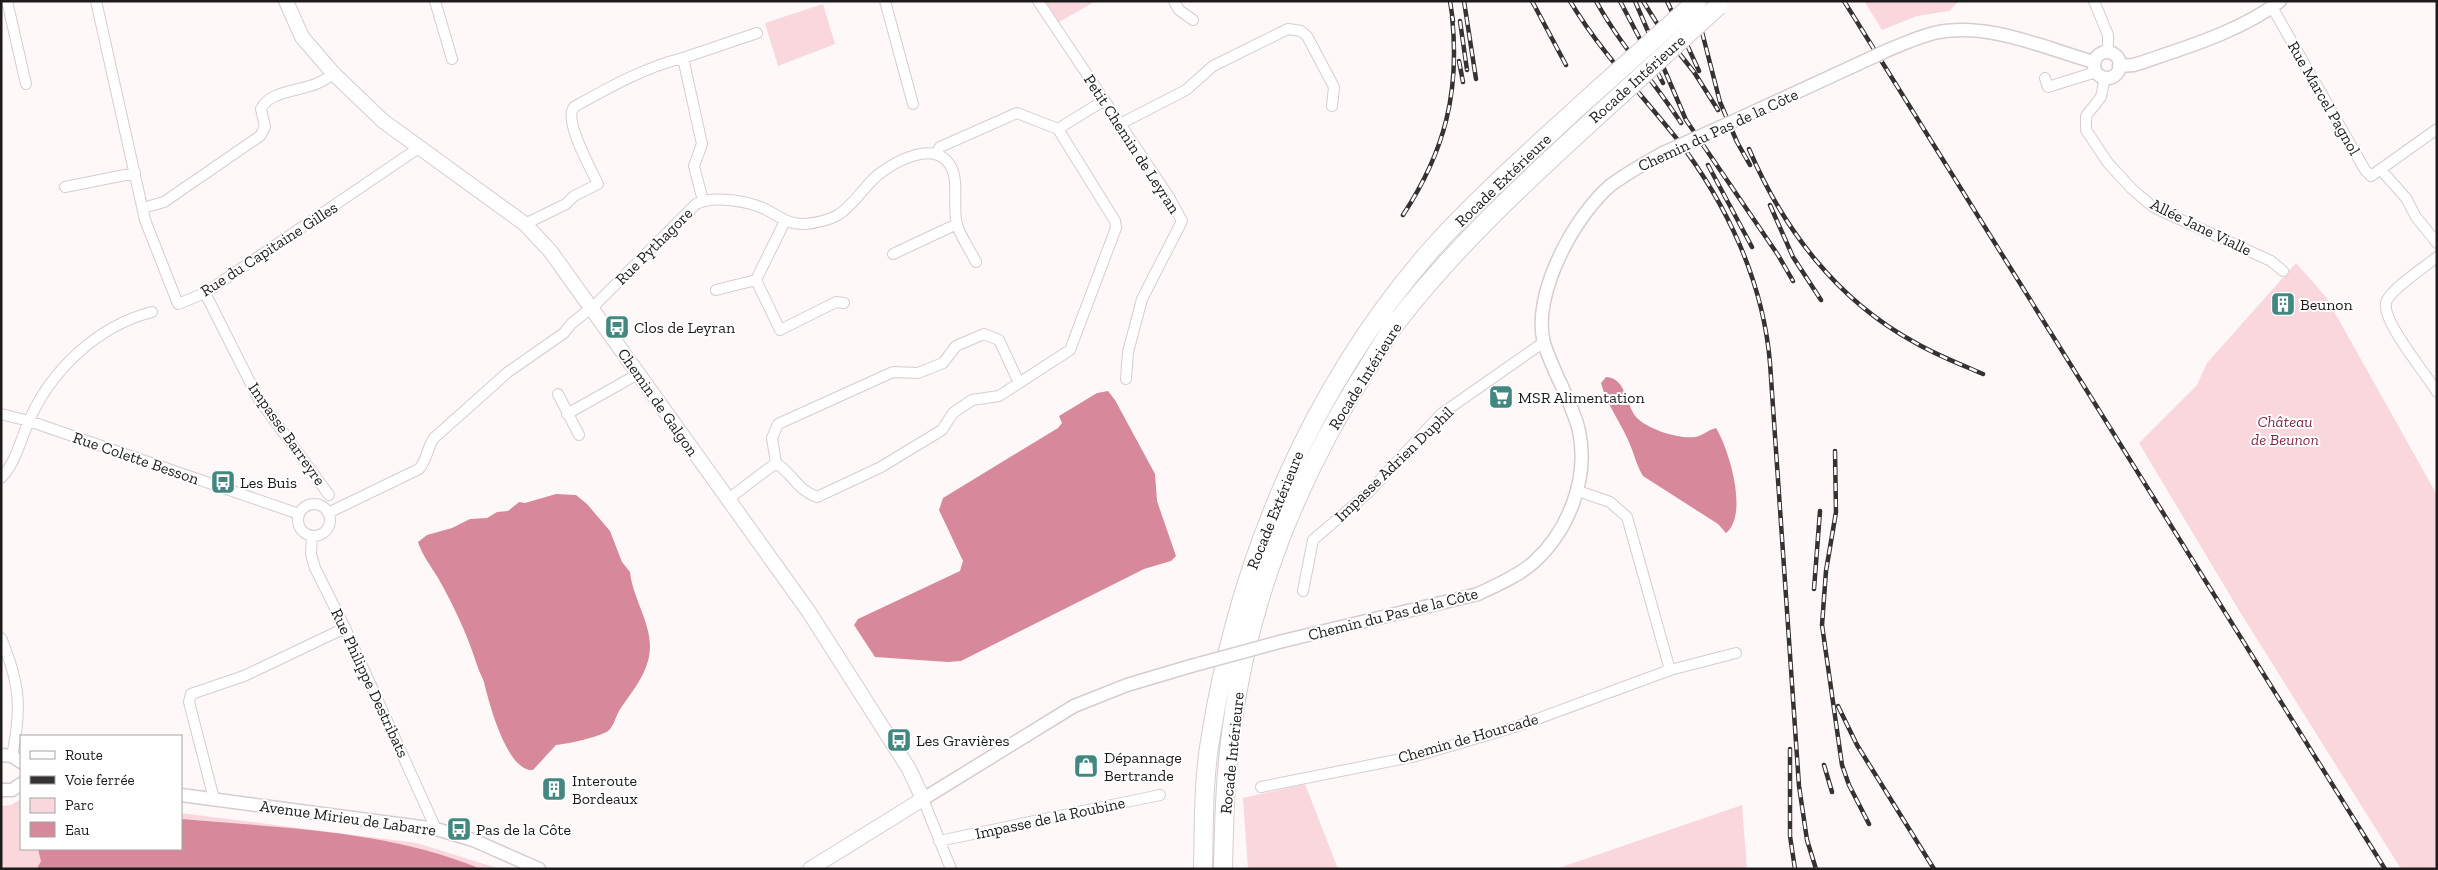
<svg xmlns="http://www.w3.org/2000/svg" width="2438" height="870" viewBox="0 0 2438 870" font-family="'Zilla Slab',serif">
	<rect width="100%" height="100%" fill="#fef8f9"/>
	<path fill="#f9d7dd" d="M1045,1h51l-37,21z
		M1864,1h95l-10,10 -32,5 -35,14z
		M823,4l12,40 -57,22 -13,-43z
		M2296,263l30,34 111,198v374h-36l-161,-257 -101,-169 58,-58 10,-22z
		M1305,784l33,85h-90l-5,-71z
		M21,799v50h160v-36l236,30 83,26h-496l-3,-5v-58l10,-1z
		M1742,805l5,64h-191z"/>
	<path fill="#d7889a" d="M1606,377c21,1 19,28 31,41 12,12 42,21 58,19 7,-1 13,-7 21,-9 13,21 33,87 10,105l-8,-9 -75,-48c-6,-10 -8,-19 -12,-29 -8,-22 -24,-41 -30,-64z
		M1108,391l7,9 40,74 2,27 19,55 -5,5 -27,8 -183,92 -13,1 -73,-5 -21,-32 4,-6 102,-48 3,-10 -24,-51 4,-12 115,-70 4,-5 -3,-7 38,-23z
		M556,494l20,1 11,9 23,27 12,31 8,10c2,23 20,50 20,74 0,26 -18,45 -31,65 -4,7 -5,15 -11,20 -9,6 -40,13 -52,14l-23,25c-26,2 -44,-67 -49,-88 -2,-5 -5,-11 -7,-17 -10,-31 -23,-59 -39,-87 -7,-12 -16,-23 -20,-36l9,-7 25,-7 18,-9 17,-1 10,-6 11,-1 11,-9 6,1z
		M181,819c100,9 207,11 300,50h-444l4,-8 -3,-12h143z"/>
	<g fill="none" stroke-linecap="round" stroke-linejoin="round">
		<defs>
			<path id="minor" d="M7,1l19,83
				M96,1l49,219 33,84 27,-11 215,-146
				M435,1l17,58
				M885,1l28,103
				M1038,1l131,196 13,24 -40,78 -14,53 -2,27
				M1174,1l5,9 14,10
				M2094,1l14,34v17
				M2272,7l93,163 6,6 66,-47
				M2105,77l-4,20 -15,19v14l22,33 24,26 21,18 118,54 12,10
				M2045,78l3,9 48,-15
				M1120,124l66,-34 27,-24 75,-37 13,2 6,5 27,51 -2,19
				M936,154l4,-7 77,-34 41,16 45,-28
				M2381,170l25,28 10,19 21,26
				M65,187l70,-14
				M703,201l-9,-35 8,-22 -19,-86 74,-25
				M143,208l21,-6 96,-66 5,-9 -4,-18c11,-23 52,-15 72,-36
				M785,221l-29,59 24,50 56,-28 8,1
				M525,224l41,-20 8,-8 24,-12c-7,-15 -35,-64 -24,-77 34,-19 71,-40 109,-49
				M893,254l64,-30
				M2437,257c-11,9 -49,34 -51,46 -4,19 41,72 51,89
				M716,290l40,-10
				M205,293l53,105 71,97
				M558,394l21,41
				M1,414l28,7 270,93
				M567,414l71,-40
				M776,463c18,12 21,27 41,34l64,-30 61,-37 11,-17 19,-13 27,-4 71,-46 46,-122 -1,-7 -57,-92
				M1,478c14,-14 19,-36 27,-55 22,-52 69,-97 124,-111
				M1578,491l32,11 17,15 43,153
				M727,500l49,-37 -4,-25 6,-14 115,-52 25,1 25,-10 13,-17 28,-12 15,6 20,43
				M298 520a16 16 0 1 1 32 0a16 16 0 1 1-32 0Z
				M328,513l91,-44c8,-9 8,-21 15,-31l74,-66 56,-39 7,-9 25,-20 100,-100c18,-9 53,-3 71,6 13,7 22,15 38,14 10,-1 24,-4 33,-9 16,-10 26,-29 41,-41 17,-13 55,-34 71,-9 10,16 2,41 7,60 4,12 13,25 19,37
				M312,536l-1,18 4,14 30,60 91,201
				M1303,591l10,-51 55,-47 73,-79 103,-72
				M1,638c19,46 21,69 11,118
				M1261,787l155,-31 102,-30 152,-56 66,-17
				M214,799l-25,-97 2,-8 53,-18 101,-48
				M923,799l28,70
				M939,841l221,-46"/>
			<path id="tertiary" d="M1888,50c15,-6 30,-13 46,-17 53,-12 110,15 160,29
				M2094 65a13 13 0 1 1 26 0a13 13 0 1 1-26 0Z
				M2119,66l15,-1c47,-16 106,-33 146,-64
				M1745,116l128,-59
				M1283,641l195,-47c19,-9 40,-18 56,-32 35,-32 55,-84 45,-131 -7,-30 -26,-58 -35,-88 -13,-48 31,-128 67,-158 16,-12 34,-22 52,-32
				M1,755l11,1 9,6
				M1,790h11l9,-6
				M181,795l255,34 37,11 66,29
				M923,799l151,-93 53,-21 64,-19"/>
			<path id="secondary" d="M286,1l16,36 31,36 50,48 142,103 26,28 258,360 100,157 14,30 -113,70"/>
			<path id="motorway" d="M1203,869c1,-45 0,-90 8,-134 29,-178 100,-347 219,-484 47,-53 102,-101 154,-149
				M1223,869c1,-45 2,-90 8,-135 16,-131 66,-257 137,-367 9,-15 18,-30 28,-44 58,-75 127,-139 197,-203"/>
		</defs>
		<use href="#minor" stroke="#d6cdcf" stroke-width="12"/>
		<use href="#tertiary" stroke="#d6cdcf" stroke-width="15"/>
		<use href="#secondary" stroke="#d6cdcf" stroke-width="16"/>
		<use href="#motorway" stroke="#d6cdcf" stroke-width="20"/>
		<use href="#minor" stroke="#fff" stroke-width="10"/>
		<use href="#tertiary" stroke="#fff" stroke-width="12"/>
		<use href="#secondary" stroke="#fff" stroke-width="14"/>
		<use href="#motorway" stroke="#fff" stroke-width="18"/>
		<defs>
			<path id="rail" d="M1450,1l3,20
				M1464,1l12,78
				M1532,1l34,64
				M1570,1c30,50 71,93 107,138 50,65 86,142 93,224l29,423 8,54 9,29
				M1596,1c24,44 58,80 85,122
				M1620,1l43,82
				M1635,1l51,119 92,135 15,26
				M1643,1l20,32 31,39 24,38
				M1667,1l32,70
				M1694,1l26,101 17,40 13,23
				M1844,1l541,868
				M1460,21l7,49
				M1459,61l4,21
				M1749,149c34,80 88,151 165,193 22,13 46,22 69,32
				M1708,165l44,82
				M1770,205l23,52 28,43
				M1403,215c42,-64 57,-123 49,-199
				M1835,451l1,61 -10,59 -4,54 20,140 7,20 20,39
				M1814,589l6,-78
				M1838,706l19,39 77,124
				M1790,749v87l5,33
				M1824,765l8,27"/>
		</defs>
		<use href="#rail" stroke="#353233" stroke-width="4.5"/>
		<use href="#rail" stroke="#fff" stroke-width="2.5" stroke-dasharray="8" stroke-linecap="butt"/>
		<defs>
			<path id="tertiary-bridge" d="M1873,57l15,-7
				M1663,153l82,-37
				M1191,666l92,-25"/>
			<path id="motorway-bridge" d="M1584,102l113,-101
				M1593,120l125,-114"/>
		</defs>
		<use href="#tertiary-bridge" stroke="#d6cdcf" stroke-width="15" stroke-linecap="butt"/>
		<use href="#motorway-bridge" stroke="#d6cdcf" stroke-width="20" stroke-linecap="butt"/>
		<use href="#tertiary-bridge" stroke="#fff" stroke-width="12"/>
		<use href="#motorway-bridge" stroke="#fff" stroke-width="18"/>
	</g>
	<defs>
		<symbol id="building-square" viewBox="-11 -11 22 22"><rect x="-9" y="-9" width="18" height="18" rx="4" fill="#438880" stroke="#fff"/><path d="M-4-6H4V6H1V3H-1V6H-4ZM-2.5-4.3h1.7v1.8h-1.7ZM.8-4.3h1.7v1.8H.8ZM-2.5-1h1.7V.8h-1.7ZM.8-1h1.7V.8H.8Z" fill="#fff"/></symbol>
		<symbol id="bus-square" viewBox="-11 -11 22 22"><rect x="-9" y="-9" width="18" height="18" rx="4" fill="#438880" stroke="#fff"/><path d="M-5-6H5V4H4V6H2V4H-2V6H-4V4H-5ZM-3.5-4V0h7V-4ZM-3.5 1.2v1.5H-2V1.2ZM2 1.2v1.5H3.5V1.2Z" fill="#fff"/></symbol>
		<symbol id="supermarket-square" viewBox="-11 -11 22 22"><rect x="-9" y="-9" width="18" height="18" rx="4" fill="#438880" stroke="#fff"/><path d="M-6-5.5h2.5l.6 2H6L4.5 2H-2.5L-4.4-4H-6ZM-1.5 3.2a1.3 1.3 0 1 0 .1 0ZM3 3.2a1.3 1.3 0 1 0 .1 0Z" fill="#fff"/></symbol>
		<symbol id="shop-square" viewBox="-11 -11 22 22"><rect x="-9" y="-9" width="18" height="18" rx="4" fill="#438880" stroke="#fff"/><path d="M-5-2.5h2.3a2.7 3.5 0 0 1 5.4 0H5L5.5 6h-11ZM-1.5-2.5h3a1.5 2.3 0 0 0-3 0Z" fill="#fff"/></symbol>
	</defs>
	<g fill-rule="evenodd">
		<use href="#building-square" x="2269" y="290" width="28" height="28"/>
		<use href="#bus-square" x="603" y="313" width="28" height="28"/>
		<use href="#supermarket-square" x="1487" y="383" width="28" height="28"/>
		<use href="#bus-square" x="209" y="468" width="28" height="28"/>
		<use href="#bus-square" x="885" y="726" width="28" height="28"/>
		<use href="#shop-square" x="1072" y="752" width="28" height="28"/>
		<use href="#building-square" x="540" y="775" width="28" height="28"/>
		<use href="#bus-square" x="445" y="815" width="28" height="28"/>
	</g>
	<g text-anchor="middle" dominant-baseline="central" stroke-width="4" stroke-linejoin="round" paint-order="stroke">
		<g font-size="16" fill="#1e1b1c" stroke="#fff">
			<text transform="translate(1637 79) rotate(-42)">Rocade Intérieure</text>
			<text transform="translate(2324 98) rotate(60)">Rue Marcel Pagnol</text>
			<text transform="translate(1718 130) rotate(-25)">Chemin du Pas de la Côte</text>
			<text transform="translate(1132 144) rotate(57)">Petit Chemin de Leyran</text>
			<text transform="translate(1503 180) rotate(-44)">Rocade Extérieure</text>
			<text transform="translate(2201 227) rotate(26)">Allée Jane Vialle</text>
			<text transform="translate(654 246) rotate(-45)">Rue Pythagore</text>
			<text transform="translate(269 249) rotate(-33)">Rue du Capitaine Gilles</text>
			<text transform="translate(1365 376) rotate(-58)">Rocade Intérieure</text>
			<text transform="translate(658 402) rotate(55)">Chemin de Galgon</text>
			<text transform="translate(287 434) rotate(55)">Impasse Barreyre</text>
			<text transform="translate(136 458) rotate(19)">Rue Colette Besson</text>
			<text transform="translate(1394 464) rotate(-44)">Impasse Adrien Duphil</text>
			<text transform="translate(1275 510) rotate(-68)">Rocade Extérieure</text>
			<text transform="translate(1393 614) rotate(-14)">Chemin du Pas de la Côte</text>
			<text transform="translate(370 683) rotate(65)">Rue Philippe Destribats</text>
			<text transform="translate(1468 738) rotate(-16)">Chemin de Hourcade</text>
			<text transform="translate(1232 753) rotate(-84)">Rocade Intérieure</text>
			<text transform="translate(348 818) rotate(8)">Avenue Mirieu de Labarre</text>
			<text transform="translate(1050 818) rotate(-12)">Impasse de la Roubine</text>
		</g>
		<g font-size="16" fill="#1e1b1c" stroke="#fff" text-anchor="start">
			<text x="2300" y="304">Beunon</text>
			<text x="634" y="327">Clos de Leyran</text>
			<text x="1518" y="397">MSR Alimentation</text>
			<text x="240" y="482">Les Buis</text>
			<text x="916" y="740">Les Gravières</text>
			<text x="1104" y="757">Dépannage<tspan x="1104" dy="18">Bertrande</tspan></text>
			<text x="572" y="780">Interoute<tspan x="572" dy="18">Bordeaux</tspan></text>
			<text x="476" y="829">Pas de la Côte</text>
		</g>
		<g font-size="16" font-style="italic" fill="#862946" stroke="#fff">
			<text x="2285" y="421">Château<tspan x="2285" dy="18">de Beunon</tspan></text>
		</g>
	</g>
	<rect width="2438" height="870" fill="none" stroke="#1e1b1c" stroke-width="5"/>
	<rect x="20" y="735" width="162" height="115" fill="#ffffff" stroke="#a5a4a4"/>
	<rect x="30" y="751" width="25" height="8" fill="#ffffff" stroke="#a5a4a4"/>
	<text x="65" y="760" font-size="15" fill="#1e1b1c">Route</text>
	<rect x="30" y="776" width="25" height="8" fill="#353233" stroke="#a5a4a4"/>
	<text x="65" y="785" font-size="15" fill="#1e1b1c">Voie ferrée</text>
	<rect x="30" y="798" width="25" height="15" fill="#f9d7dd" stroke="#a5a4a4"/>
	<text x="65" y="810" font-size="15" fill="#1e1b1c">Parc</text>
	<rect x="30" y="822" width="25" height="15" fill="#d7889a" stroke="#a5a4a4"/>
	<text x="65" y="835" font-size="15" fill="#1e1b1c">Eau</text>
</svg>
